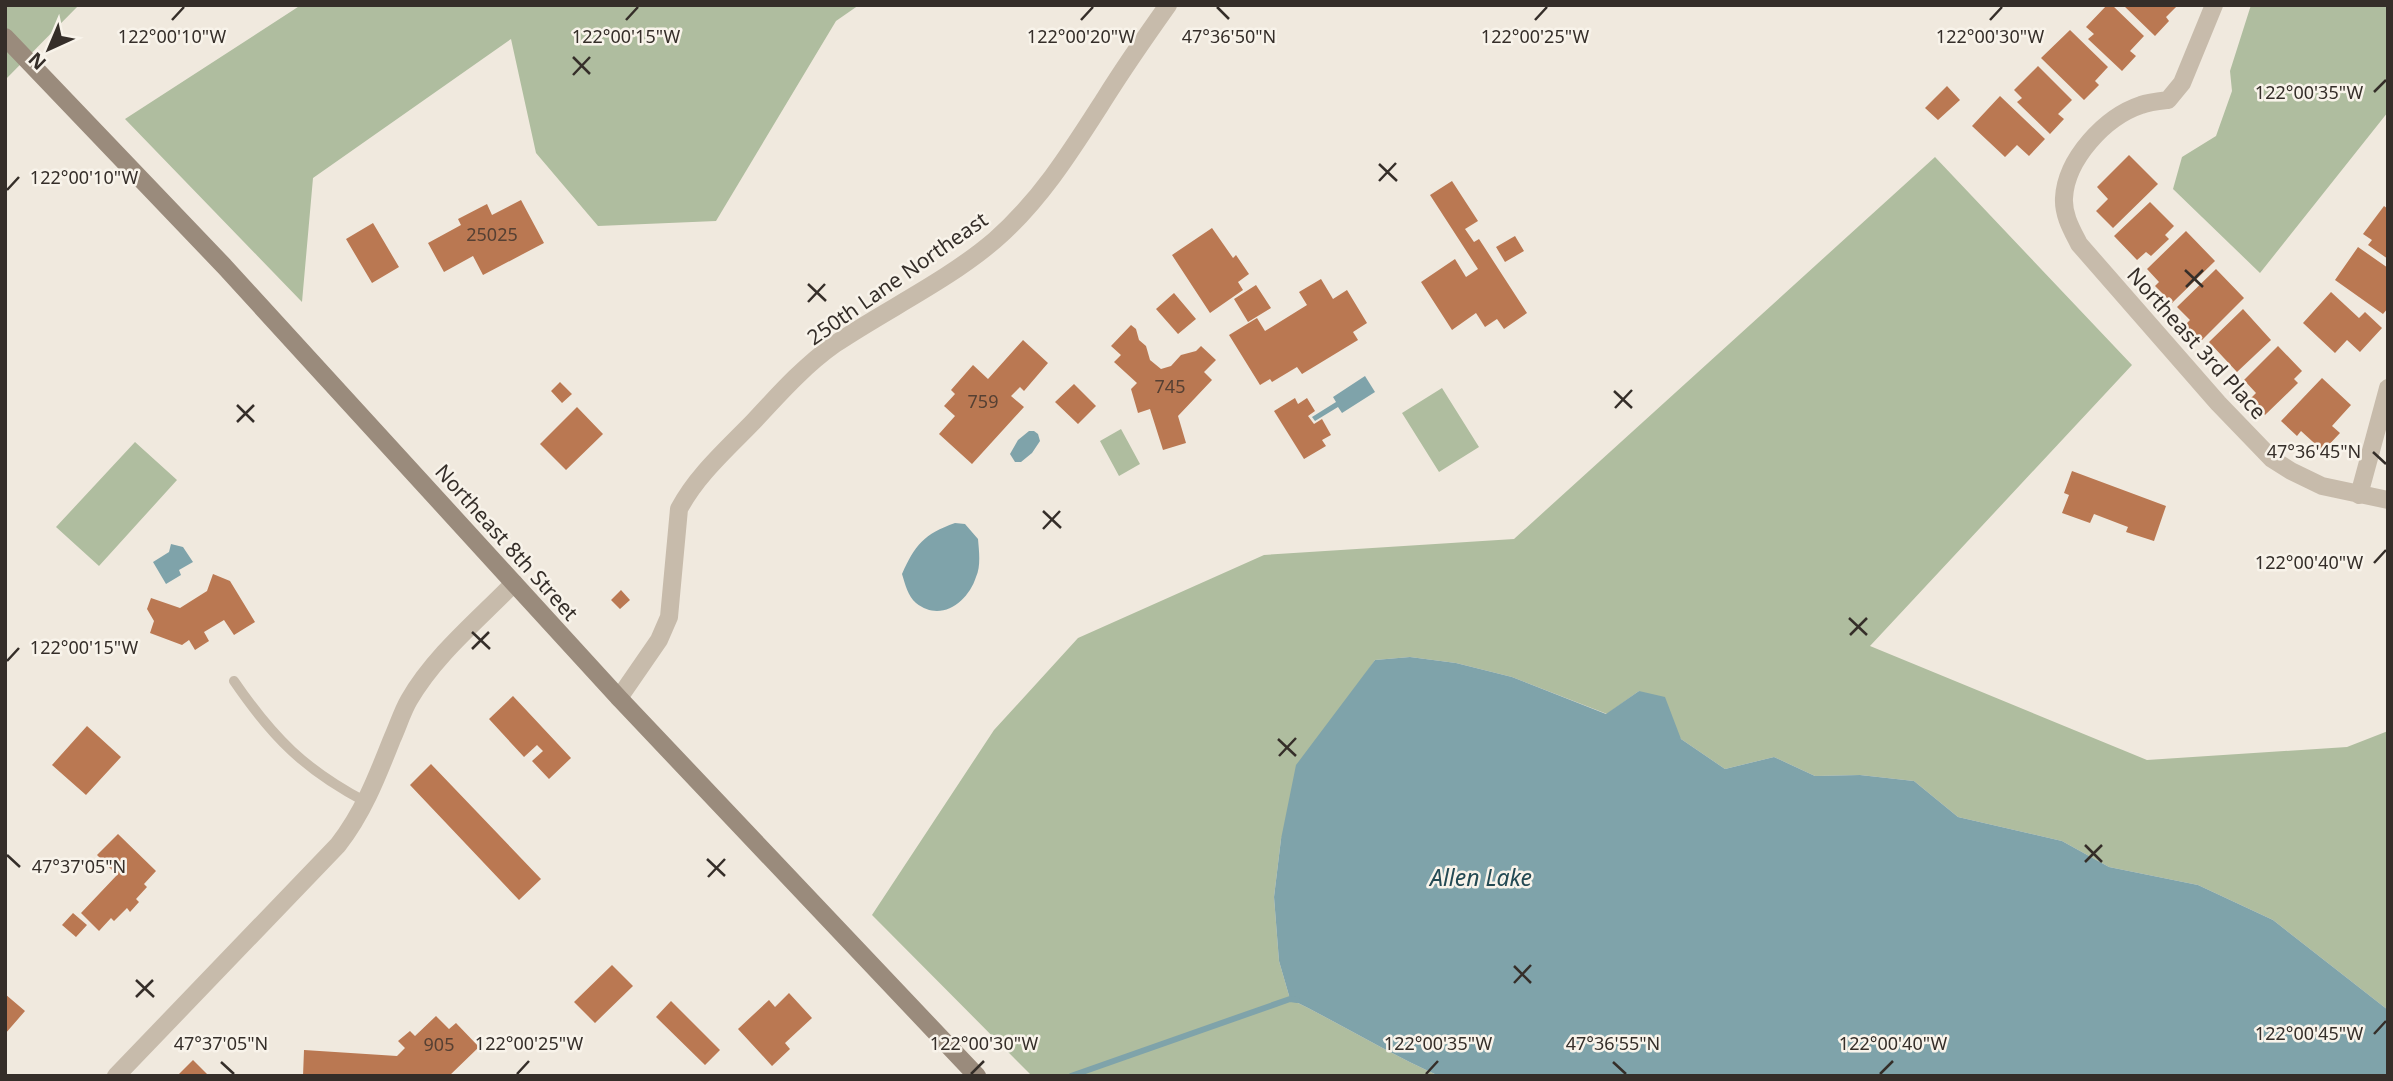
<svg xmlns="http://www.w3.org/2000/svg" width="2393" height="1081" viewBox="0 0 2393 1081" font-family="'Noto Sans',sans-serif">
	<rect width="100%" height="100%" fill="#f0e9de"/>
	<path fill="#afbd9f" d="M5,5h74l-74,75z
		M301,5h558l-23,16 -120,200 -118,5 -62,-73 -25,-114 -198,139 -11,124 -177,-183z
		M2251,5h137v107l-128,161 -87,-84 9,-32 34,-21 16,-45 -2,-20z
		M1935,157l197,208 -262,281 277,114 200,-13 41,-16v279l-115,-90 -75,-35 -89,-18 -47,-26 -104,-24 -44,-36 -54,-6 -45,1 -41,-19 -49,12 -44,-30 -42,-48 -32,23 -95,-37 -56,-14 -46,-6 -35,3 -27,40 -67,139 -7,58 5,64 11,38c51,25 98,54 149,77h-407l-160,-161 122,-185 84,-92 186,-83 250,-16z
		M1442,388l37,59 -40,25 -37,-59z
		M1121,429l19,35 -21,12 -19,-35z
		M135,442l42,38 -78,86 -43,-39z"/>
	<path fill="#7fa3aa" d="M1365,376l10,16 -33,21 -4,-6 -23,14 -3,-4 24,-15 -3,-5z
		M1029,431h5l4,3 2,7 -8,12 -11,9h-6l-5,-8 8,-14z
		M955,523l10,1 13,15c1,12 3,27 -2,38 -8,25 -35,46 -60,26 -8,-7 -11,-19 -14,-29 13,-29 22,-40 53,-51z
		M171,544l12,3 10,15 -14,8 2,5 -15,9 -13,-22 16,-10z
		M1410,657l46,6 56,14 94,37 33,-23 26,6 16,42 44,30 49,-12 41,19 45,-1 54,6 44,36 104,24 47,26 89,18 75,35 115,90v66h-949c-51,-23 -98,-52 -149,-77l-11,-38 -5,-64 7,-58 15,-74 79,-105z"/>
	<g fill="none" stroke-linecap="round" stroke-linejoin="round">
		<path stroke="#7fa3aa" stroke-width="6" d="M1071,1076l219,-77 7,1"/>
	</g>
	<path fill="#ba7852" d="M2107,5h5l32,31 -14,15 6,5 -14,15 -34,-32 6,-5 -8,-7z
		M2123,5h55l-12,12 3,4 -14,15z
		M2070,30l38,37 -13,14 4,4 -15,15 -43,-42z
		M2038,66l34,34 -14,14 6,5 -14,15 -33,-32 5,-4 -8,-8z
		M1947,86l13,14 -22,20 -13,-12z
		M2000,96l45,43 -16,17 -12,-11 -12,12 -33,-31z
		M2129,155l29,29 -45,44 -17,-17 12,-12 -11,-12z
		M1452,181l26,40 -13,8 9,13 5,-3 48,74 -23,16 -7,-10 -12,8 -9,-14 -24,17 -31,-48 34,-23 11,18 12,-8 -48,-74z
		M521,200l23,43 -61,32 -10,-19 -29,16 -16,-29 33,-18 -3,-6 29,-15 5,11z
		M2150,202l24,24 -9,9 4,4 -18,17 -5,-4 -9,8 -23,-24z
		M2384,206l4,3v50l-20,-14 4,-5 -9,-6z
		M373,223l26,44 -27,16 -26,-44z
		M1212,228l21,30 3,-3 13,19 -11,8 5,8 -33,23 -38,-58z
		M2186,231l29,30 -43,42 -17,-17 4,-4 -12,-13z
		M1515,236l9,15 -19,11 -9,-15z
		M2358,247l30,21v40l-5,6 -48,-34z
		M2216,269l28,29 -43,43 -16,-16 5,-5 -13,-13z
		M1321,279l12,20 14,-9 20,33 -14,9 5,8 -56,34 -5,-7 -25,15 -2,-3 -10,6 -31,-50 28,-17 8,13 42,-26 -8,-13z
		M1256,285l15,23 -23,14 -14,-23z
		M2331,292l28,26 6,-6 17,16 -22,24 -13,-12 -12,13 -32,-30z
		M1174,293l22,26 -18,15 -22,-25z
		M2243,309l28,31 -34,32 -28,-30z
		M1131,325l5,4 3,11 7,6 4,14 11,9 10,-3 10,-11 15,-4 5,-5 15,14 -12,12 8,8 -34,36 8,27 -23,7 -13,-41 -12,4 -7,-24 6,-6 -23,-21 7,-7 -10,-9z
		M1023,340l25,23 -24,28 -4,-4 -9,9 13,11 -52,57 -33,-30 16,-18 -11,-10 11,-12 -4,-4 22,-25 15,14z
		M2278,346l24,25 -8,8 4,4 -33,32 -15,-16 6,-6 -12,-13z
		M2322,378l29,27 -19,21 8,7 -17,18 -22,-20 -4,5 -16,-15z
		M560,382l12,12 -10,9 -11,-12z
		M1074,384l22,22 -18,18 -23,-22z
		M1295,398l3,6 9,-6 8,13 -7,5 6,8 8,-5 9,16 -9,5 4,6 -22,13 -30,-48z
		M577,407l26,27 -37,36 -26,-26z
		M2072,471l94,35 -12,35 -28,-9 2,-5 -34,-13 -4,9 -28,-10 7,-18 -5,-2z
		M213,574l17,7 25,41 -21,13 -10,-15 -20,12 5,9 -14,9 -6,-10 -7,5 -32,-12 4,-12 -7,-12 4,-11 29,10 27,-17z
		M621,590l9,10 -10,9 -9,-9z
		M513,696l58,62 -22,21 -17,-18 11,-10 -6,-6 -13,12 -35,-38z
		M87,726l34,31 -35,38 -34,-30z
		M431,764l110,115 -22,21 -109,-115z
		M118,834l38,37 -12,13 3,3 -11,12 3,3 -9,10 -3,-4 -13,13 -3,-3 -12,13 -18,-18 36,-38 -20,-20z
		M73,913l14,12 -11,12 -14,-12z
		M612,965l21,21 -38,37 -21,-21z
		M789,993l23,25 -27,25 5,6 -18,17 -34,-37 31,-29 6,7z
		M5,994l20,17 -20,23z
		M671,1001l49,49 -15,15 -49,-48z
		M436,1016l13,13 7,-6 23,24 -30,29h-146l1,-26 93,6 8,-8 -7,-7 12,-10 5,5z
		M193,1060l16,16h-32z"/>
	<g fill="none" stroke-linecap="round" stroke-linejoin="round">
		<path stroke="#c7bbab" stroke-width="10" d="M234,681c39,57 71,89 132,121"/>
		<path stroke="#c7bbab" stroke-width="18" d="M2214,5l-32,78 -14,17c-9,1 -19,2 -27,5 -36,12 -75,54 -77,93 -1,17 8,32 15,46l139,159 54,56 19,12 31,15 66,14
			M2359,495l29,-107
			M619,698l40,-58 10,-23 10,-108c18,-34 48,-60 75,-88 25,-27 51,-56 81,-77 52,-35 112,-63 160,-104 46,-40 78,-92 110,-142 20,-32 41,-62 63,-93
			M116,1076l222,-231c25,-32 39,-68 54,-106 6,-13 10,-27 17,-39 26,-45 69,-80 105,-117"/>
		<path stroke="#9a8b7c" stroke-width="18" d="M5,37l219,229 395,432 358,378"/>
	</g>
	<path fill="none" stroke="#352e29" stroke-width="2.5" d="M1217,7l12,12M172,20l12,-13M626,20l12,-13M1081,20l12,-13M1535,20l12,-13M1990,20l12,-13M573,57l17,17M573,75l17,-18M2374,92l12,-12M1379,164l18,17M1379,181l17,-18M7,190l12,-13M2185,270l18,17M808,284l18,17M2186,287l17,-17M808,302l17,-18M1614,391l18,17M237,405l17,17M1615,408l17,-18M237,422l17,-17M2373,452l13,12M1043,511l18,17M1043,529l17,-18M2374,563l12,-13M1849,618l18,17M472,632l18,17M1850,635l17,-17M472,649l17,-17M7,661l12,-13M1278,739l18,17M1279,756l17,-18M2085,845l17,17M7,855l13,12M707,859l18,17M2085,862l17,-17M708,877l17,-18M1514,966l17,17M136,980l18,17M1514,983l17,-18M136,997l17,-17M2374,1034l12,-13M221,1062l13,12M1613,1062l13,12M517,1074l12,-13M971,1074l13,-13M1426,1074l12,-13M1880,1074l13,-13"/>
	<g text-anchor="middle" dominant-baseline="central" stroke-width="5" stroke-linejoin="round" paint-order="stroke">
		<g font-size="18" fill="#564033">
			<text x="492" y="234">25025</text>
			<text x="1170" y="386">745</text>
			<text x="983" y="401">759</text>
			<text x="439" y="1044">905</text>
		</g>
		<g font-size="21" fill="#352e29" stroke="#f8f3ea">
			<text transform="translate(897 278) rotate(-35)">250th Lane Northeast</text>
			<text transform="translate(2197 343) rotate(48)">Northeast 3rd Place</text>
			<text transform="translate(507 542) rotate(48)">Northeast 8th Street</text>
		</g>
		<g font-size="23" font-style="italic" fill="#234953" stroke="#f8f3ea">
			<text x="1481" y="877">Allen Lake</text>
		</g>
	</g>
	<g font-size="18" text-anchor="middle" fill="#352e29" stroke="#f8f3ea" stroke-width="5" stroke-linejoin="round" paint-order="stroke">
		<text x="1229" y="43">47°36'50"N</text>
		<text x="626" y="43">122°00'15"W</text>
		<text x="172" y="43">122°00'10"W</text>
		<text x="1081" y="43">122°00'20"W</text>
		<text x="1535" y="43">122°00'25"W</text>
		<text x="1990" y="43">122°00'30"W</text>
		<text x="2309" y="99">122°00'35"W</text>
		<text x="84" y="184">122°00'10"W</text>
		<text x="2314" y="458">47°36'45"N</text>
		<text x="2309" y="569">122°00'40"W</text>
		<text x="84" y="654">122°00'15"W</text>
		<text x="79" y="873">47°37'05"N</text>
		<text x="2309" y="1040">122°00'45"W</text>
		<text x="529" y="1050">122°00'25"W</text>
		<text x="984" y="1050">122°00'30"W</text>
		<text x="1438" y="1050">122°00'35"W</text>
		<text x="1893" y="1050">122°00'40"W</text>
		<text x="221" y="1050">47°37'05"N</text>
		<text x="1613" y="1050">47°36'55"N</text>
	</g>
	<rect width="2393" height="1081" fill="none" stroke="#352e29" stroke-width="14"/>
	<g transform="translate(49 49) rotate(224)" stroke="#f8f3ea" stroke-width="5" paint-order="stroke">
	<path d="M0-5L12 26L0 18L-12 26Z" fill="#352e29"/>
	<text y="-10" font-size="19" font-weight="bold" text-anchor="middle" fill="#352e29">N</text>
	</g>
</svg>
